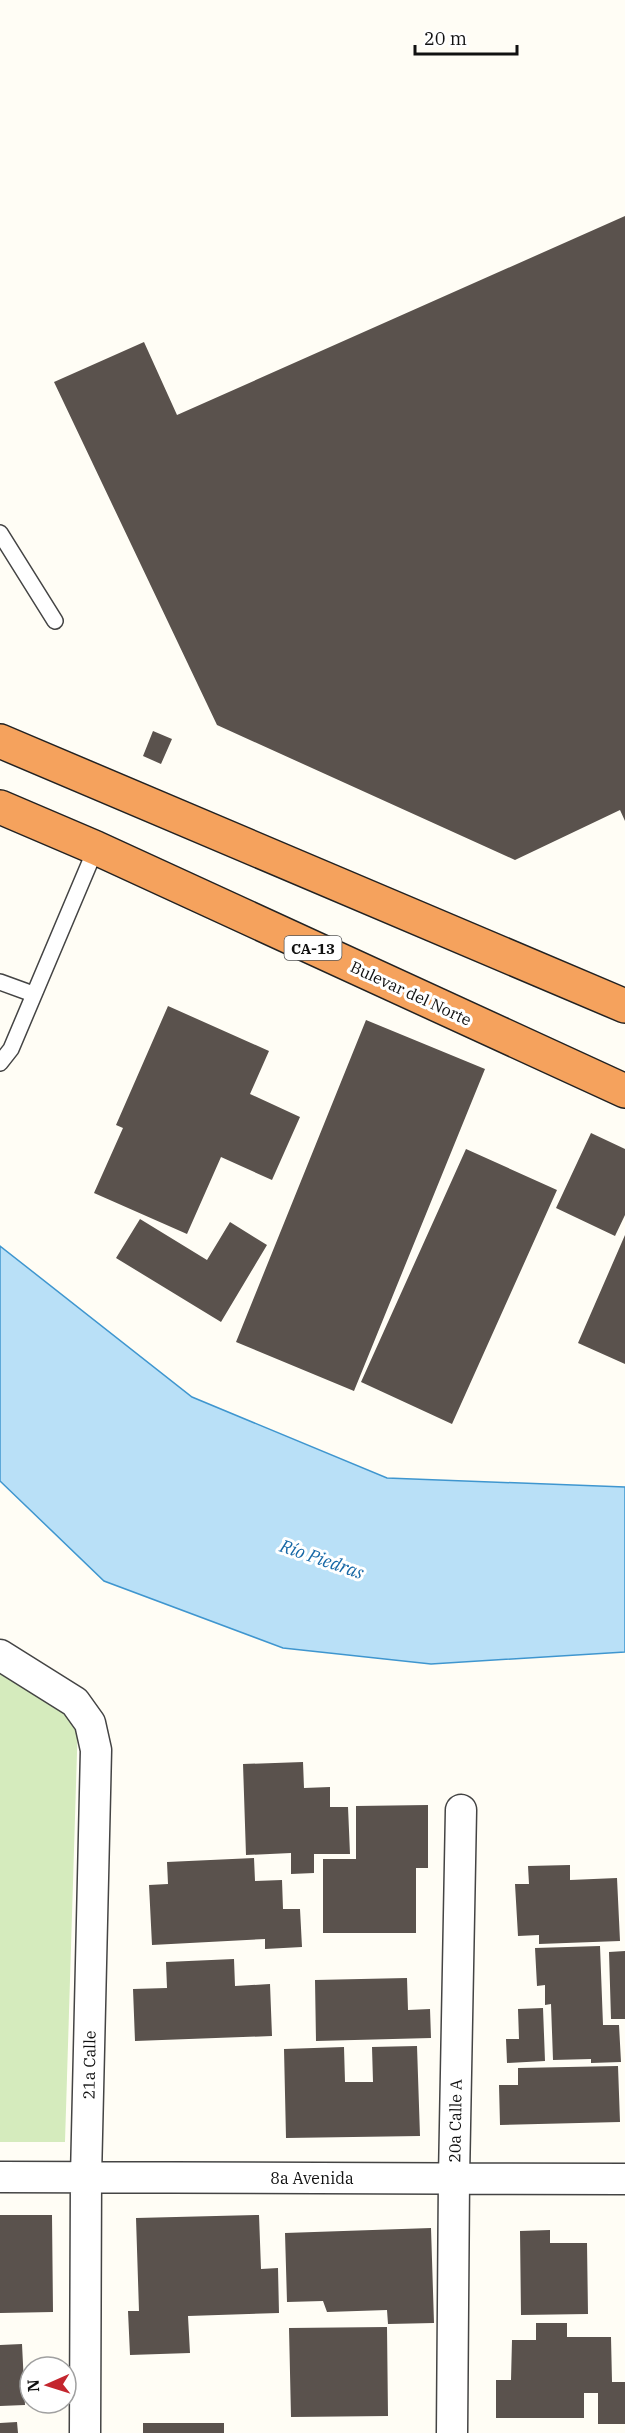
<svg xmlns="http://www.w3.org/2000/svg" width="625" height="2433" viewBox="0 0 625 2433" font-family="'IBM Plex Serif',serif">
	<rect width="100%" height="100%" fill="#fffdf5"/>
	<path fill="#d5ebbd" d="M0,1670l78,50 -13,422h-65z"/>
	<path fill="#b9e0f7" stroke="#3f96cf" stroke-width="1.5" d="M0,1246l192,151 195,81 238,9v165l-194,12 -148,-16 -179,-67 -104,-100z"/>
	<path fill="#5a524d" d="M625,216v605l-5,-11 -105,50 -298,-135 -163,-343 90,-40 33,73z
		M153,731l19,8 -11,25 -18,-8z
		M168,1006l101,45 -19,43 50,23 -28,63 -51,-23 -34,77 -93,-41 29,-65 -7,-3z
		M366,1020l119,49 -131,322 -118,-49z
		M591,1133l34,16v66l-10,21 -59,-28z
		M466,1149l91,41 -105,234 -91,-42z
		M140,1219l67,41 23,-38 37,23 -46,77 -105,-64z
		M625,1235v129l-47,-21z
		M303,1762l1,26 26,-1v20h18l2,47h-36v19l-23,1v-21l-45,2 -3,-91z
		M428,1805v63h-12v65h-93v-74h33v-53z
		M254,1858l1,23 27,-1 1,29h17l2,38 -37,2v-10l-113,6 -3,-60 19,-1 -1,-22z
		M570,1865v15l47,-2 3,63 -81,3v-9l-21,1 -3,-52h14l-1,-18z
		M600,1946l3,79h16l2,37 -30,1v-4l-38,1 -2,-56 -6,1v-20l-8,1 -2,-38z
		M625,1951v68h-14l-2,-67z
		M234,1959l1,27 35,-2 2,52 -137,5 -2,-52 34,-1 -1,-26z
		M407,1978l1,32 22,-1 1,29 -115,3 -1,-61z
		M543,2008l2,53 -38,2 -1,-24h13l-1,-30z
		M417,2046l3,90 -134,2 -2,-89 60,-2 1,35h28l-1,-35z
		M618,2066l2,56 -120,3 -1,-40h19v-17z
		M0,2215h52l1,97 -53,1z
		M259,2215l2,54 17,-1 1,45 -91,3 2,37 -60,2 -2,-44h11l-3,-93z
		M431,2228l3,95 -46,1 -1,-14 -60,2 -4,-11 -36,1 -2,-69z
		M550,2230v13h37l1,71 -67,1 -1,-84z
		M536,2323h31v14h44l1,45h13v42h-27v-31h-14v25h-88v-38h15l1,-40h24z
		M387,2327l1,89 -97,1 -2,-89z
		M22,2344l3,61 -25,1v-61z
		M17,2422l1,11h-18v-10z
		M143,2423h81v10h-81z"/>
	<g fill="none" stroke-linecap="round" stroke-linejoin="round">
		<defs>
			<path id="lane" d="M0,533l55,88
				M0,982l33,12
				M0,1063l11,-14 85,-201"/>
			<path id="street" d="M0,1655l75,47 15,21 6,27 -10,427 -1,256
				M0,2177l625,2
				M452,2433l2,-255 7,-368"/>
			<path id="highway" d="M0,741l625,265
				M0,807l96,41 529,243"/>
		</defs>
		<use href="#lane" stroke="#444" stroke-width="18"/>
		<use href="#street" stroke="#444" stroke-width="33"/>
		<use href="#highway" stroke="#222" stroke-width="36"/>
		<use href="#lane" stroke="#fff" stroke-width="15"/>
		<use href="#street" stroke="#fff" stroke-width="30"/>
		<use href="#highway" stroke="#f5a25d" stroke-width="33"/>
	</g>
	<g text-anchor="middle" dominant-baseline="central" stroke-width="6" stroke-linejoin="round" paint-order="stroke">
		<rect fill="#fff" stroke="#585858" stroke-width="1.5" x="284.5" y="936" width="57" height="24" rx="4.5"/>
		<g font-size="15" font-weight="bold" fill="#111">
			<text x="313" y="948">CA-13</text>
		</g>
		<g font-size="16" fill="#111" stroke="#fff">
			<text transform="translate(411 993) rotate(25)">Bulevar del Norte</text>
			<text transform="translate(89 2065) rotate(-89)">21a Calle</text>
			<text transform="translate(455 2121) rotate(-89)">20a Calle A</text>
			<text x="312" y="2178">8a Avenida</text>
		</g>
		<g font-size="18" font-style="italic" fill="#1768a6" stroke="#fff">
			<text transform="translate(322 1559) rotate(19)">Río Piedras</text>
		</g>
	</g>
	<g transform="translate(48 2385) rotate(267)"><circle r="28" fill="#ffffff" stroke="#a0a0a0" stroke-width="1.5"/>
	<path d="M0-4.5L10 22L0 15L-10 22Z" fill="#c4262e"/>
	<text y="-9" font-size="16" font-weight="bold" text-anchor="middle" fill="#111111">N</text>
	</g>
	<path d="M415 45v9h102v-9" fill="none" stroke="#111111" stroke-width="3"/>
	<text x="424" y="45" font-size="18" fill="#111111" stroke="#ffffff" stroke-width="4.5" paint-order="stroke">20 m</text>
</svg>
